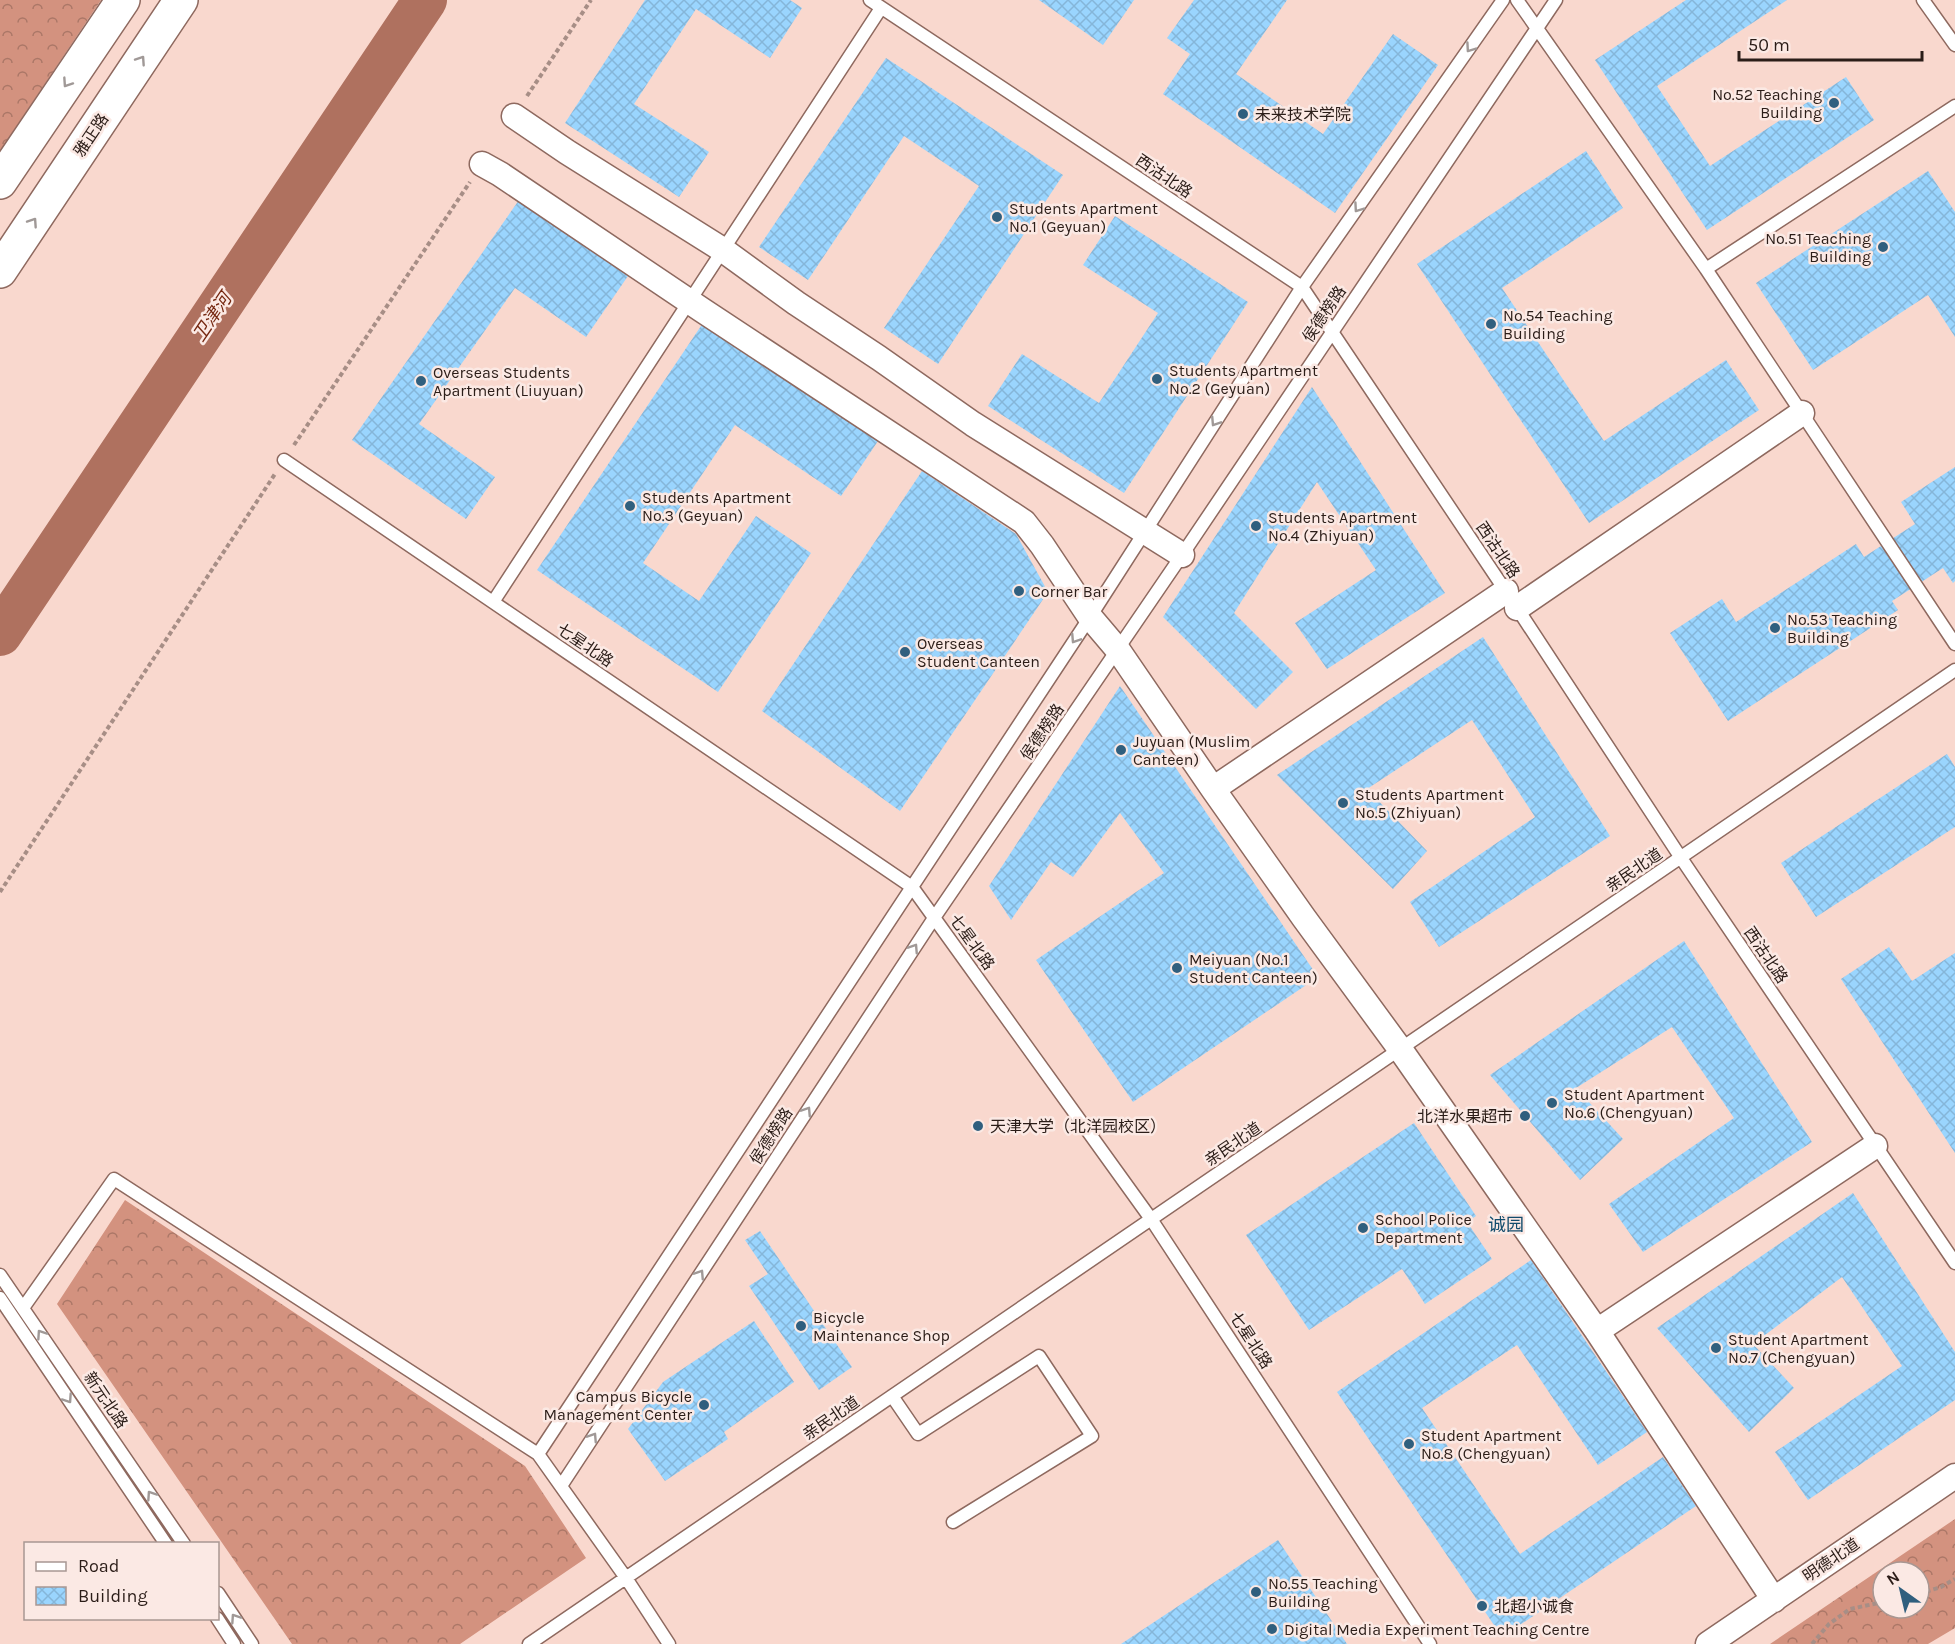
<svg xmlns="http://www.w3.org/2000/svg" width="1955" height="1644" viewBox="0 0 1955 1644" font-family="Karla,'Noto Sans SC',sans-serif">
	<defs>
		<pattern id="forest-crowns" width="20" height="18" patternUnits="userSpaceOnUse" patternTransform="scale(1.5)"><rect width="20" height="18" fill="#d3927f"/><path d="M2 6a3 3 0 1 1 6 0M12 15a3 3 0 1 1 6 0" fill="none" stroke="#ab7767"/></pattern>
		<pattern id="building-cross-hatch" width="8" height="8" patternUnits="userSpaceOnUse" patternTransform="scale(1.5)"><rect width="8" height="8" fill="#9ad5fe"/><path d="M0 0l8 8M0 8l8-8" fill="none" stroke="#85b6d9"/></pattern>
	</defs>
	<rect width="100%" height="100%" fill="#f9d8ce"/>
	<path fill="url(#forest-crowns)" fill-rule="evenodd" d="M0,0h101l-101,151z
		M125,1200l400,266 61,92 -126,86h-168l-235,-340z
		M1955,1519v109l-27,16h-158zM1883,1572h36v36h-36z"/>
	<g fill="none" stroke-linecap="round" stroke-linejoin="round">
		<path stroke="#af715f" stroke-width="44" d="M0,634l425,-634"/>
	</g>
	<path fill="url(#building-cross-hatch)" d="M645,0h145l12,8 -32,50 -74,-49 -62,95 75,48 -30,45 -114,-74z
		M1039,0h95l-31,45z
		M1194,0h93l-51,74 87,60 70,-100 45,31 -103,148 -172,-119 27,-40 -23,-16z
		M1686,0h101l-130,86 53,80 136,-89 28,43 -167,110 -112,-170z
		M886,58l177,117 -125,189 -54,-36 95,-142 -75,-50 -96,144 -49,-33z
		M1586,151l37,57 -121,80 102,153 122,-81 33,50 -170,113 -172,-259z
		M1928,171l27,41v125l-27,-42 -115,75 -57,-87z
		M519,200l109,76 -42,61 -71,-49 -96,136 76,53 -29,42 -114,-79z
		M1115,216l133,86 -124,191 -136,-87 34,-52 77,49 59,-90 -75,-48z
		M703,323l175,118 -37,55 -106,-71 -92,138 56,38 57,-85 55,37 -93,139 -181,-122z
		M1312,387l133,206 -118,76 -32,-46 81,-53 -59,-88 -83,131 59,59 -37,37 -93,-92z
		M1955,467v114l-2,2 -10,-15 -51,33 6,9 -170,111 -58,-88 52,-34 14,23 120,-78 8,13 51,-33 -14,-22z
		M922,471l94,63 32,58 -148,219 -138,-100z
		M1483,637l127,199 -171,111 -29,-45 125,-85 -63,-97 -105,69 60,62 -34,38 -116,-114z
		M1120,686l198,291 -185,125 -97,-142 128,-87 -44,-60 -47,64 -22,-15 -40,58 -22,-34z
		M1947,754l8,13v60l-139,90 -35,-54z
		M1684,941l128,201 -169,110 -34,-48 125,-86 -62,-91 -96,61 47,51 -43,41 -90,-105z
		M1889,947l23,34 43,-28v200l-114,-174z
		M1414,1123l62,93 -9,6 25,37 -67,45 -23,-35 -93,61 -63,-95z
		M1853,1193l102,159v48l-147,100 -33,-48 127,-86 -60,-89 -89,67 41,44 -45,44 -92,-104z
		M760,1231l92,136 -33,23 -70,-104 19,-12 -23,-34z
		M1531,1260l116,172 -49,33 -81,-120 -95,63 98,146 143,-97 33,49 -194,131 -165,-245z
		M754,1321l40,61 -70,50 4,7 -63,42 -37,-52 35,-47z
		M1278,1540l69,104h-226z"/>
	<g fill="none" stroke-linecap="round" stroke-linejoin="round">
		<defs>
			<path id="lane" d="M870,0l432,287 215,321 164,250 274,405
				M1517,0l189,269 249,375
				M1923,0l32,45
				M1706,269l249,-163
				M284,460l628,427 239,332 279,425
				M493,602l388,-594
				M0,1275l184,269
				M0,1298l166,246
				M23,1308l91,-129 424,275 88,124 43,66
				M892,1396l26,38 121,-78 53,80 -139,86
				M538,1454l552,-837 212,-330 201,-287
				M561,1486l373,-568 248,-363 374,-555
				M218,1593l34,51
				M217,1618l17,26
				M529,1644l1426,-974"/>
			<path id="street" d="M514,116l53,36 156,98 73,53 83,55 94,66 209,131
				M482,164l18,10 202,136 322,212 18,23 48,72 28,33 95,139 91,129 96,131 197,282 177,269
				M1517,608l285,-195
				M1213,789l293,-198
				M1597,1331l278,-185
				M1708,1644l247,-168"/>
			<path id="secondary" d="M0,182l123,-182
				M0,271l181,-271"/>
		</defs>
		<use href="#lane" stroke="#8e695f" stroke-width="15"/>
		<use href="#street" stroke="#8e695f" stroke-width="27"/>
		<use href="#secondary" stroke="#8e695f" stroke-width="36"/>
		<path stroke="#a78e86" stroke-width="4" stroke-dasharray="4.5 3" stroke-linecap="butt" d="M527,96l64,-96
			M294,445l176,-263
			M0,892l275,-418
			M1919,1594l22,-7 14,-8
			M1812,1644l17,-20 21,-15 33,-7"/>
		<use href="#lane" stroke="#fff" stroke-width="12"/>
		<use href="#street" stroke="#fff" stroke-width="24"/>
		<use href="#secondary" stroke="#fff" stroke-width="33"/>
	</g>
	<defs><path id="oneway-chevron" d="M-2-3.5L2.5 0L-2 3.5" fill="none" stroke-width="1.6" stroke-linecap="round" stroke-linejoin="round" transform="scale(1.5)"/></defs>
	<g stroke="#a09997">
		<use href="#oneway-chevron" transform="translate(1470 48) rotate(125)"/>
		<use href="#oneway-chevron" transform="translate(141 60) rotate(-56)"/>
		<use href="#oneway-chevron" transform="translate(67 83) rotate(124)"/>
		<use href="#oneway-chevron" transform="translate(1358 208) rotate(125)"/>
		<use href="#oneway-chevron" transform="translate(33 222) rotate(-56)"/>
		<use href="#oneway-chevron" transform="translate(1215 422) rotate(123)"/>
		<use href="#oneway-chevron" transform="translate(1075 639) rotate(123)"/>
		<use href="#oneway-chevron" transform="translate(914 948) rotate(-57)"/>
		<use href="#oneway-chevron" transform="translate(807 1111) rotate(-57)"/>
		<use href="#oneway-chevron" transform="translate(700 1274) rotate(-57)"/>
		<use href="#oneway-chevron" transform="translate(41 1334) rotate(-124)"/>
		<use href="#oneway-chevron" transform="translate(68 1399) rotate(56)"/>
		<use href="#oneway-chevron" transform="translate(593 1437) rotate(-57)"/>
		<use href="#oneway-chevron" transform="translate(151 1495) rotate(-124)"/>
		<use href="#oneway-chevron" transform="translate(235 1618) rotate(-124)"/>
	</g>
	<g fill="#305f7e" stroke="#fbe9e4" stroke-width="2">
		<circle cx="1834" cy="103" r="6"/>
		<circle cx="1243" cy="114" r="6"/>
		<circle cx="997" cy="217" r="6"/>
		<circle cx="1883" cy="247" r="6"/>
		<circle cx="1491" cy="324" r="6"/>
		<circle cx="1157" cy="379" r="6"/>
		<circle cx="421" cy="381" r="6"/>
		<circle cx="630" cy="506" r="6"/>
		<circle cx="1256" cy="526" r="6"/>
		<circle cx="1019" cy="591" r="6"/>
		<circle cx="1775" cy="628" r="6"/>
		<circle cx="905" cy="652" r="6"/>
		<circle cx="1121" cy="750" r="6"/>
		<circle cx="1343" cy="803" r="6"/>
		<circle cx="1177" cy="968" r="6"/>
		<circle cx="1552" cy="1103" r="6"/>
		<circle cx="1525" cy="1116" r="6"/>
		<circle cx="978" cy="1126" r="6"/>
		<circle cx="1363" cy="1228" r="6"/>
		<circle cx="801" cy="1326" r="6"/>
		<circle cx="1716" cy="1348" r="6"/>
		<circle cx="704" cy="1405" r="6"/>
		<circle cx="1409" cy="1444" r="6"/>
		<circle cx="1256" cy="1592" r="6"/>
		<circle cx="1482" cy="1606" r="6"/>
		<circle cx="1272" cy="1629" r="6"/>
	</g>
	<g text-anchor="middle" dominant-baseline="central" stroke-width="5" stroke-linejoin="round" paint-order="stroke">
		<g font-size="16" fill="#2b1d18" stroke="#fbe9e4" text-anchor="start">
			<text x="1822" y="94" text-anchor="end">No.52 Teaching<tspan x="1822" dy="18">Building</tspan></text>
			<text x="1255" y="114">未来技术学院</text>
			<text x="1009" y="208">Students Apartment<tspan x="1009" dy="18">No.1 (Geyuan)</tspan></text>
			<text x="1871" y="238" text-anchor="end">No.51 Teaching<tspan x="1871" dy="18">Building</tspan></text>
			<text x="1503" y="315">No.54 Teaching<tspan x="1503" dy="18">Building</tspan></text>
			<text x="1169" y="370">Students Apartment<tspan x="1169" dy="18">No.2 (Geyuan)</tspan></text>
			<text x="433" y="372">Overseas Students<tspan x="433" dy="18">Apartment (Liuyuan)</tspan></text>
			<text x="642" y="497">Students Apartment<tspan x="642" dy="18">No.3 (Geyuan)</tspan></text>
			<text x="1268" y="517">Students Apartment<tspan x="1268" dy="18">No.4 (Zhiyuan)</tspan></text>
			<text x="1031" y="591">Corner Bar</text>
			<text x="1787" y="619">No.53 Teaching<tspan x="1787" dy="18">Building</tspan></text>
			<text x="917" y="643">Overseas<tspan x="917" dy="18">Student Canteen</tspan></text>
			<text x="1133" y="741">Juyuan (Muslim<tspan x="1133" dy="18">Canteen)</tspan></text>
			<text x="1355" y="794">Students Apartment<tspan x="1355" dy="18">No.5 (Zhiyuan)</tspan></text>
			<text x="1189" y="959">Meiyuan (No.1<tspan x="1189" dy="18">Student Canteen)</tspan></text>
			<text x="1564" y="1094">Student Apartment<tspan x="1564" dy="18">No.6 (Chengyuan)</tspan></text>
			<text x="1513" y="1116" text-anchor="end">北洋水果超市</text>
			<text x="990" y="1126">天津大学（北洋园校区）</text>
			<text x="1375" y="1219">School Police<tspan x="1375" dy="18">Department</tspan></text>
			<text x="813" y="1317">Bicycle<tspan x="813" dy="18">Maintenance Shop</tspan></text>
			<text x="1728" y="1339">Student Apartment<tspan x="1728" dy="18">No.7 (Chengyuan)</tspan></text>
			<text x="692" y="1396" text-anchor="end">Campus Bicycle<tspan x="692" dy="18">Management Center</tspan></text>
			<text x="1421" y="1435">Student Apartment<tspan x="1421" dy="18">No.8 (Chengyuan)</tspan></text>
			<text x="1268" y="1583">No.55 Teaching<tspan x="1268" dy="18">Building</tspan></text>
			<text x="1494" y="1606">北超小诚食</text>
			<text x="1284" y="1629">Digital Media Experiment Teaching Centre</text>
		</g>
		<g font-size="16" fill="#2b1d18" stroke="#fbe9e4">
			<text transform="translate(91 135) rotate(-56)">雅正路</text>
			<text transform="translate(1164 176) rotate(34)">西沽北路</text>
			<text transform="translate(1324 314) rotate(-56)">侯德榜路</text>
			<text transform="translate(1498 550) rotate(56)">西沽北路</text>
			<text transform="translate(585 645) rotate(34)">七星北路</text>
			<text transform="translate(1042 732) rotate(-56)">侯德榜路</text>
			<text transform="translate(1634 870) rotate(-34)">亲民北道</text>
			<text transform="translate(972 942) rotate(54)">七星北路</text>
			<text transform="translate(1766 955) rotate(56)">西沽北路</text>
			<text transform="translate(771 1136) rotate(-57)">侯德榜路</text>
			<text transform="translate(1233 1144) rotate(-34)">亲民北道</text>
			<text transform="translate(1251 1340) rotate(57)">七星北路</text>
			<text transform="translate(106 1400) rotate(56)">新元北路</text>
			<text transform="translate(831 1418) rotate(-34)">亲民北道</text>
			<text transform="translate(1831 1560) rotate(-34)">明德北道</text>
		</g>
		<g font-size="18" font-style="italic" fill="#752710" stroke="#fbe9e4">
			<text transform="translate(212 317) rotate(-56)">卫津河</text>
		</g>
		<g font-size="18" fill="#134c6d" stroke="#fbe9e4">
			<text x="1506" y="1225">诚园</text>
		</g>
	</g>
	<rect x="24" y="1542" width="195" height="78" fill="#fbe9e4" stroke="#a89792" stroke-width="1.5"/>
	<rect x="36" y="1562" width="30" height="9" fill="#ffffff" stroke="#a89792" stroke-width="1.5"/>
	<text x="78" y="1572" font-size="18" fill="#2b1d18">Road</text>
	<rect x="36" y="1587" width="30" height="18" fill="url(#building-cross-hatch)" stroke="#a89792" stroke-width="1.5"/>
	<text x="78" y="1602" font-size="18" fill="#2b1d18">Building</text>
	<g transform="translate(1901 1590) rotate(326)"><circle r="28" fill="#fbe9e4" stroke="#a89792" stroke-width="1.5"/>
	<path d="M0-4.5L10 22L0 15L-10 22Z" fill="#305f7e"/>
	<text y="-9" font-size="16" font-weight="bold" text-anchor="middle" fill="#2b1d18">N</text>
	</g>
	<path d="M1739 51v9h183v-9" fill="none" stroke="#2b1d18" stroke-width="3"/>
	<text x="1748" y="51" font-size="18" fill="#2b1d18" stroke="#fbe9e4" stroke-width="4.5" paint-order="stroke">50 m</text>
</svg>
